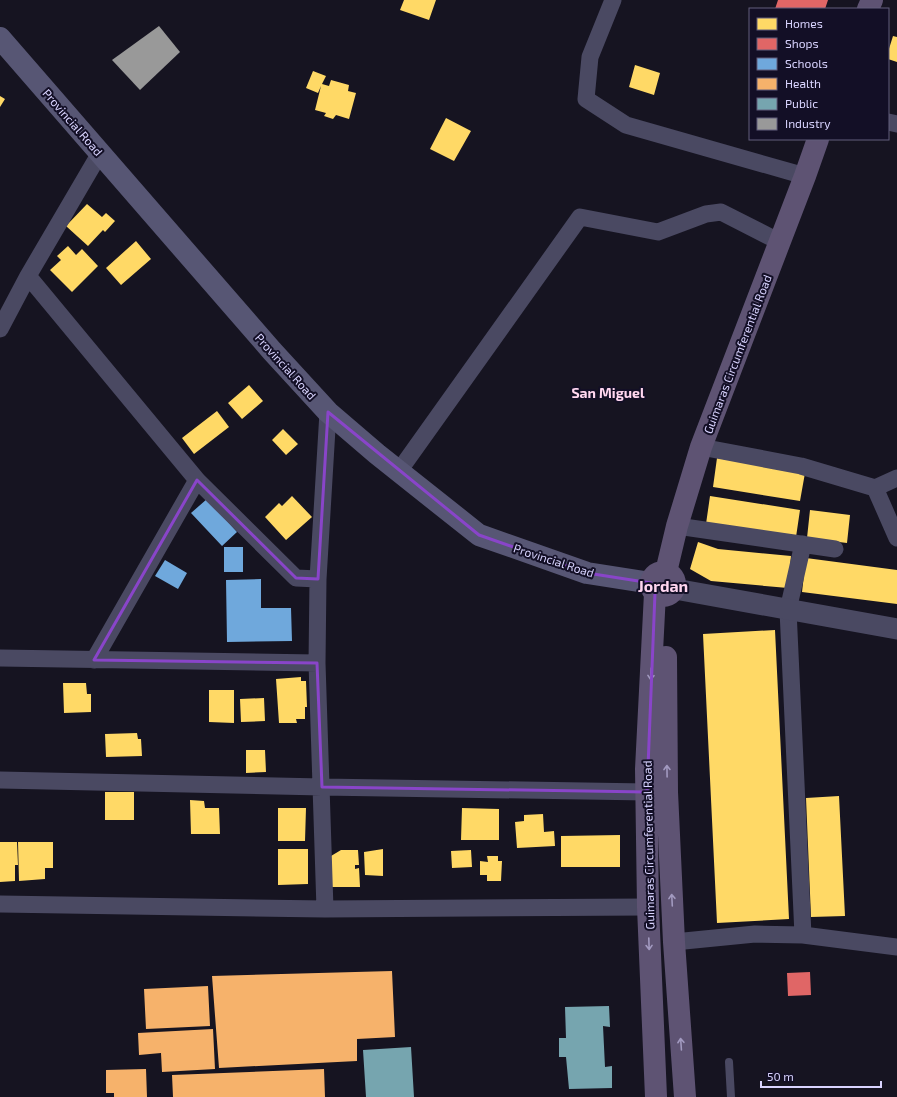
<svg xmlns="http://www.w3.org/2000/svg" width="897" height="1097" viewBox="0 0 897 1097" font-family="'Exo 2',sans-serif">
	<rect width="100%" height="100%" fill="#161421"/>
	<path fill="#ffd966" d="M404,0h32l-7,20 -29,-10z
		M893,36l4,1v25l-9,-3v-7z
		M635,65l25,8 -6,22 -25,-8z
		M313,71l13,5 -4,8 7,2 2,-6 18,5 -1,6 8,2 -7,26 -13,-4 -3,4 -9,-3 2,-3 -11,-3 6,-24 -3,7 -12,-5z
		M0,96l5,3 -5,8z
		M446,118l25,13 -17,30 -24,-12z
		M87,204l15,13 4,-4 9,8 -10,11 -2,-2 -15,16 -22,-20z
		M136,241l15,18 -30,26 -15,-17z
		M68,246l8,9 6,-6 16,17 -26,26 -22,-22 11,-10 -4,-4z
		M249,385l14,16 -21,18 -14,-16z
		M217,411l12,16 -35,27 -12,-16z
		M283,429l15,15 -12,11 -14,-15z
		M717,458l88,15 -5,28 -87,-14z
		M292,496l20,21 -26,23 -21,-23 14,-14 3,3z
		M710,496l90,14 -4,27 -90,-13z
		M810,510l40,5 -3,28 -40,-5z
		M698,542l20,7 73,7 -3,32 -77,-7 -21,-12z
		M806,558l91,12v34l-95,-12z
		M775,630l14,289 -72,4 -14,-289z
		M301,677v4h5l1,26h-2v12h-9l1,4h-18l-3,-44z
		M63,683h23l1,11h4v18l-27,1z
		M209,690h25v33l-25,-1z
		M264,698l1,23 -24,1 -1,-23z
		M137,733l1,6h3l1,17 -36,1 -1,-23z
		M246,750h19l1,22 -20,1z
		M105,792h29v28h-29z
		M839,796l6,120 -34,1 -5,-119z
		M190,800l14,1 1,7h14l1,26h-29z
		M278,808h28l-1,33h-27z
		M462,808l37,1v31h-38z
		M543,814l1,18 10,-1 1,15 -38,2 -2,-26 9,-1v-6z
		M620,835v32h-59v-31z
		M0,842h17l1,23h-3v16l-15,1z
		M18,842h35v26h-8v11l-26,2z
		M278,849h30v35l-30,1z
		M383,849v27l-18,-1 -1,-23z
		M341,850h17l1,15h-4v4l4,-1 1,19h-28l-1,-31z
		M471,850l1,17 -20,1 -1,-17z
		M487,856h11v5h4l-1,20h-14v-6h-7v-14l8,1z"/>
	<path fill="#e06666" d="M778,0h50l-3,9h-50z
		M810,972l1,23 -23,1 -1,-23z"/>
	<path fill="#6fa8dc" d="M207,499l30,33 -15,14 -31,-33z
		M224,547h19v25h-19z
		M165,560l22,13 -9,16 -23,-13z
		M261,579v29h30l1,33 -65,1 -1,-62z"/>
	<path fill="#f6b26b" d="M392,971l3,66 -38,2v22l-138,7 -7,-92z
		M208,986l2,40 -64,3 -2,-40z
		M213,1029l2,40 -53,3 -1,-19 -22,2 -1,-22z
		M146,1069l1,28h-33v-4h-8v-23z
		M324,1069l1,28h-152l-1,-22z"/>
	<path fill="#76a5af" d="M609,1006l1,21 -7,-1 2,41 7,-1v22l-43,1 -3,-32h-7v-19h7l-1,-31z
		M411,1047l3,50h-48l-3,-47z"/>
	<path fill="#999" d="M159,26l21,26 -40,38 -28,-30z"/>
	<g fill="none" stroke-linecap="round" stroke-linejoin="round">
		<path stroke="#4a4962" stroke-width="8" d="M729,1062l2,35"/>
		<path stroke="#4a4962" stroke-width="17" d="M613,0l-23,57 -4,42 40,26 179,51
			M888,122l9,2
			M28,276l169,204 99,98 22,1
			M0,329l28,-53 72,-123
			M701,447l100,19 74,22 22,-10
			M399,471l181,-254 78,15 48,-18 15,-2 59,30
			M875,488l22,50
			M677,526l158,23
			M0,658l317,5
			M94,660l103,-180
			M0,780l322,7 325,5
			M0,904l325,5 323,-2
			M325,909l-8,-246 1,-84 10,-167
			M803,935l-15,-325 15,-66
			M674,942l81,-8 48,1 94,12"/>
		<path stroke="#4a4962" stroke-width="21" d="M675,589l222,40"/>
		<path stroke="#575674" stroke-width="22" d="M0,38l272,313 56,61 49,42 102,81 108,38 64,10"/>
		<path stroke="#5e5373" stroke-width="22" d="M868,9l4,-9
			M651 584a12 12 0 1 1 24 0a12 12 0 1 1-24 0Z
			M666,572l11,-46 24,-79 104,-271 13,-37
			M655,593l-9,176 2,138 8,190
			M666,657l1,135 7,150 11,155"/>
	</g>
	<defs><path id="oneway-shaft" d="M-6 0H5M1.5-3L5.5 0L1.5 3" fill="none" stroke-width="1.6" stroke-linecap="round" stroke-linejoin="round"/></defs>
	<g stroke="#a29ac0">
		<use href="#oneway-shaft" transform="translate(651 674) rotate(93)"/>
		<use href="#oneway-shaft" transform="translate(667 771) rotate(-91)"/>
		<use href="#oneway-shaft" transform="translate(672 900) rotate(-93)"/>
		<use href="#oneway-shaft" transform="translate(649 944) rotate(88)"/>
		<use href="#oneway-shaft" transform="translate(681 1044) rotate(-94)"/>
	</g>
	<path fill="none" stroke="#8945c9" stroke-width="3" stroke-linejoin="round" d="M328,412l151,123 108,38 64,10 4,10 -8,199 -325,-5 -5,-124 -223,-3 103,-180 99,98 22,1z"/>
	<g text-anchor="middle" dominant-baseline="central" stroke-width="4" stroke-linejoin="round" paint-order="stroke">
		<g font-size="12" fill="#d9d4ff" stroke="#130f26">
			<text transform="translate(73 122) rotate(49)">Provincial Road</text>
			<text transform="translate(737 354) rotate(-69)">Guimaras Circumferential Road</text>
			<text transform="translate(286 366) rotate(48)">Provincial Road</text>
			<text transform="translate(554 560) rotate(18)">Provincial Road</text>
			<text transform="translate(648 845) rotate(-91)">Guimaras Circumferential Road</text>
		</g>
		<g font-size="14" font-weight="bold" fill="#ffd6f0" stroke="#130f26">
			<text x="608" y="392">San Miguel</text>
		</g>
		<g font-size="16" font-weight="bold" fill="#ffd6f0" stroke="#130f26">
			<text x="663" y="585">Jordan</text>
		</g>
	</g>
	<rect x="749" y="8" width="140" height="132" fill="#130f26" stroke="#625e7d"/>
	<rect x="757" y="18" width="20" height="12" fill="#ffd966" stroke="#625e7d"/>
	<text x="785" y="28" font-size="12" fill="#d9d4ff">Homes</text>
	<rect x="757" y="38" width="20" height="12" fill="#e06666" stroke="#625e7d"/>
	<text x="785" y="48" font-size="12" fill="#d9d4ff">Shops</text>
	<rect x="757" y="58" width="20" height="12" fill="#6fa8dc" stroke="#625e7d"/>
	<text x="785" y="68" font-size="12" fill="#d9d4ff">Schools</text>
	<rect x="757" y="78" width="20" height="12" fill="#f6b26b" stroke="#625e7d"/>
	<text x="785" y="88" font-size="12" fill="#d9d4ff">Health</text>
	<rect x="757" y="98" width="20" height="12" fill="#76a5af" stroke="#625e7d"/>
	<text x="785" y="108" font-size="12" fill="#d9d4ff">Public</text>
	<rect x="757" y="118" width="20" height="12" fill="#999999" stroke="#625e7d"/>
	<text x="785" y="128" font-size="12" fill="#d9d4ff">Industry</text>
	<path d="M761 1081v6h120v-6" fill="none" stroke="#d9d4ff" stroke-width="2"/>
	<text x="767" y="1081" font-size="12" fill="#d9d4ff" stroke="#130f26" stroke-width="3" paint-order="stroke">50 m</text>
</svg>
